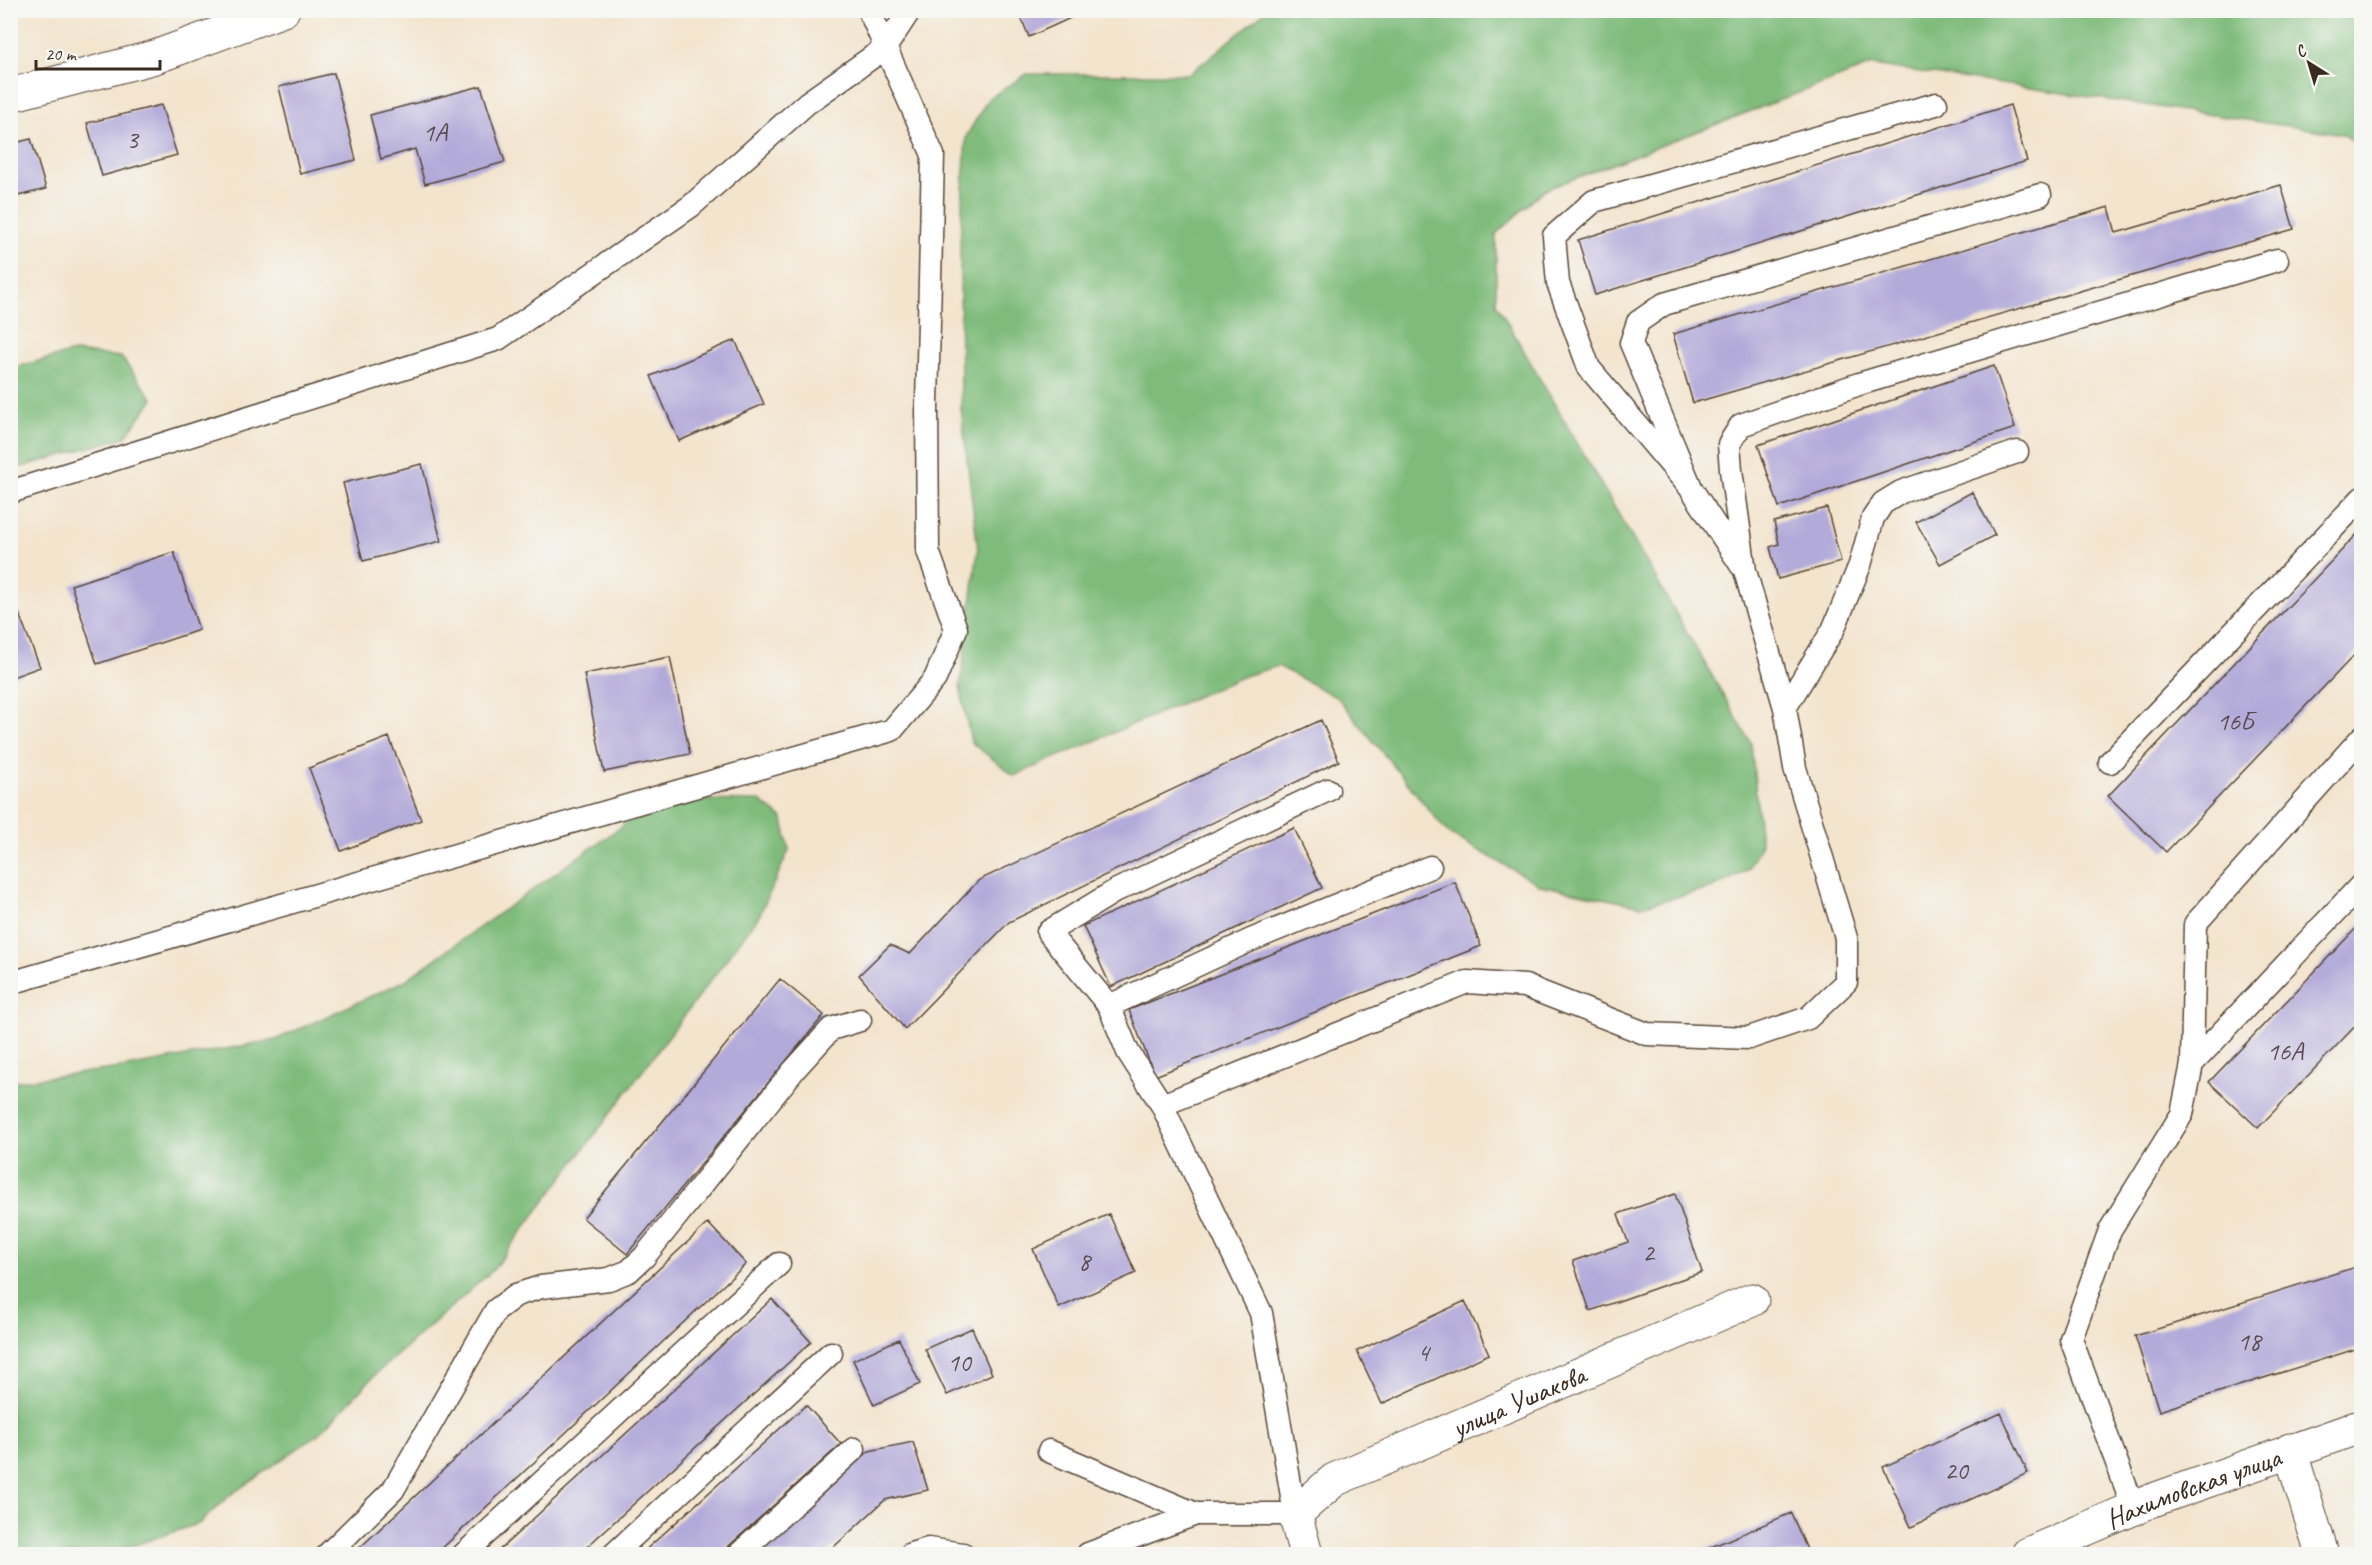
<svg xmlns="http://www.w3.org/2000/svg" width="2372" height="1565" viewBox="0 0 2372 1565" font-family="Caveat,sans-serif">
	<rect width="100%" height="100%" fill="#f6f6f2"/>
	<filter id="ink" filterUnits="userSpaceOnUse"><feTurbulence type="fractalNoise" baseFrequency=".0167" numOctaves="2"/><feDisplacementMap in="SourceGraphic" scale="12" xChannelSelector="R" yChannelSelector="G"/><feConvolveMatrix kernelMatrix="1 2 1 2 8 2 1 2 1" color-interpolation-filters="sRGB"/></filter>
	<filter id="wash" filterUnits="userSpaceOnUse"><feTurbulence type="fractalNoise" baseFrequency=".008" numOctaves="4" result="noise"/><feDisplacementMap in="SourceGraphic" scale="24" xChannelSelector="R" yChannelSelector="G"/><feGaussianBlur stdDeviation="1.35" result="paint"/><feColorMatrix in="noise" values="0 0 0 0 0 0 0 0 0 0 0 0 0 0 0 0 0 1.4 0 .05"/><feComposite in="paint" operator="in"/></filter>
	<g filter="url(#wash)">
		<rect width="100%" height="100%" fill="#f3e4cd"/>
		<path fill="#7fbc7b" stroke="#5d734c" stroke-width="1.5" d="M1266,11h1095v137l-18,-14 -471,-69 -328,125 -48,44v69l255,440 10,101 -13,26 -35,18 -72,18 -101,-21 -92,-52 -110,-135 -60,-32 -34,10 -230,100 -43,-34 -11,-55 18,-137 -17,-142 -1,-164 6,-107 22,-38 39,-25h162z
			M74,352l47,5 32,42 -28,38 -114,33v-102z
			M690,800l70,1 23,18 6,31 -30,66 -266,354 -116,103 -57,60 -91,63 -29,27 -92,31h-97v-472l110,-14 154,-28 129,-59 228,-162z"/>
		<g id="blocks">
			<path fill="#b2aad9" d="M1018,10h70l-59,27z
				M334,73l22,87 -56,14 -21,-87z
				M481,86l24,76 -80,22 -10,-35 -34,10 -11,-44z
				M161,105l16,50 -75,21 -15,-53z
				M2010,105l17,56 -432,134 -17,-55z
				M31,139l15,50 -36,9v-54z
				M2281,185l13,44 -601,174 -20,-69 436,-127 7,26z
				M735,340l29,64 -85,37 -28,-65z
				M1994,366l21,62 -236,79 -21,-62z
				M422,464l19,77 -78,20 -20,-78z
				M1972,492l23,43 -55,29 -24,-42z
				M1827,508l14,54 -63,17 -8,-32 9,-3 -5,-22z
				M2362,529v118l-196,205 -58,-56z
				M174,552l25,78 -102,34 -26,-79z
				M10,591l30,76 -30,11z
				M670,657l20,97 -86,18 -20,-98z
				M1321,720l18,41 -330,161 -104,107 -46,-54 31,-30 20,9 69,-74z
				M389,737l32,83 -80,31 -32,-83z
				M1294,828l28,60 -211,99 -28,-61z
				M1455,882l26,64 -326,130 -26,-66z
				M2362,922v97l-104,109 -49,-46z
				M780,979l44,36 -197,239 -44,-36z
				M1675,1194l27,78 -112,39 -17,-50 55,-19 -10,-28z
				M1109,1214l27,59 -77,35 -26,-59z
				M708,1223l38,41 -310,290h-83z
				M2362,1265v82l-203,64 -24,-75z
				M772,1299l39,43 -232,212h-84z
				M1465,1301l24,53 -107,50 -25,-53z
				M972,1328l20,46 -45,21 -22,-46z
				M899,1339l21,45 -46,21 -21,-45z
				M806,1405l35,39 -121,110h-79z
				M2001,1413l27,60 -117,54 -28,-60z
				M913,1442l15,48 -43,10 -59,54h-70l113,-103z
				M1791,1513l18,41h-114z"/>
		</g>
	</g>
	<g filter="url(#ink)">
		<use href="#blocks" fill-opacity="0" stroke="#574638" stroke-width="1.5"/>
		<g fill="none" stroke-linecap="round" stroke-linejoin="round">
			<defs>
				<path id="service" d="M1692,490l-103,-122 -31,-85 -4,-47 40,-35 342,-97
					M10,492l488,-153 193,-133 116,-103 78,-55 25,-38
					M1741,565l-49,-75 -61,-147 7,-21 26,-18 376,-109
					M1785,708l-40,-137 -14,-101 -2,-26 12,-19 118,-41 418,-124
					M2110,762l252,-264
					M10,983l882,-253 43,-51 21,-50 -28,-78 -1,-147 6,-249 -64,-145
					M1109,1006l142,-66 179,-73
					M2192,1064l170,-180
					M1162,1105l305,-123 58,4 122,48 102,4 59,-20 38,-36v-44l-51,-170 -10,-60 48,-78 27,-65 13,-47 10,-15 18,-11 116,-40
					M1049,1451l147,63
					M2134,1509l-63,-170 39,-109 72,-116 10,-50 3,-140 167,-187
					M328,1554l65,-64 103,-180 20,-15 25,-8 68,-8 20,-8 15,-14 150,-187 37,-41 29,-9
					M464,1554l315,-290
					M614,1554l217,-201
					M739,1554l115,-105
					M911,1554l17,-5 35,5
					M1088,1554l108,-40h99l-34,-201 -99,-208 -34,-53 -19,-46 -61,-74 69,-42 211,-100"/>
				<g id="minor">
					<path d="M10,95l145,-38 128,-47"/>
					<path d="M2290,1450l32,104"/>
					<path id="s1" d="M1306,1554l-11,-40 39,-34 418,-180"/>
				</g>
				<g id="secondary">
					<path id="s2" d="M2028,1554l125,-54 209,-74"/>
				</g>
			</defs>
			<use href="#service" stroke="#574638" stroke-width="25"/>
			<use href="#minor" stroke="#574638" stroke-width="35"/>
			<use href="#secondary" stroke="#574638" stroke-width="35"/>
			<use href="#service" stroke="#fff" stroke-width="22"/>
			<use href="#minor" stroke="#fff" stroke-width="33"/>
			<use href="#secondary" stroke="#fff" stroke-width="33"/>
		</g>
	</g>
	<g text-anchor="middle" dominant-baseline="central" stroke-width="4.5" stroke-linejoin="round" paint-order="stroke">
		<g font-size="26" fill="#594a4d">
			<text x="435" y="132">1А</text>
			<text x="132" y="139">3</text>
			<text x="2235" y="721">16Б</text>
			<text x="2285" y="1051">16А</text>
			<text x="1648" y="1252">2</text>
			<text x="1084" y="1261">8</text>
			<text x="2249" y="1341">18</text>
			<text x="1423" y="1352">4</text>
			<text x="959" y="1362">10</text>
			<text x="1956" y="1470">20</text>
		</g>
		<g font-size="28" fill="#3b2a1e" stroke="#f6f6f2">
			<text stroke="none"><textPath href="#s1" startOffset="294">улица Ушакова</textPath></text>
			<text stroke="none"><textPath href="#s2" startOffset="178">Нахимовская улица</textPath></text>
		</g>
	</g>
	<rect width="2372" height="1565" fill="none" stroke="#f6f6f2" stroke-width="36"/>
	<g transform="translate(2309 63) rotate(323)" stroke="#f6f6f2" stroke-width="4.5" paint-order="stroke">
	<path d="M0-4.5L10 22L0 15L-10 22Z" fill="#3b2a1e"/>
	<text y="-9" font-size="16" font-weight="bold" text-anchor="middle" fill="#3b2a1e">С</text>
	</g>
	<path d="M36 60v9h124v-9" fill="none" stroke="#3b2a1e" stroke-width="3"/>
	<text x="45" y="60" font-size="18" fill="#3b2a1e" stroke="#f6f6f2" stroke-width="4.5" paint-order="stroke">20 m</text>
</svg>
